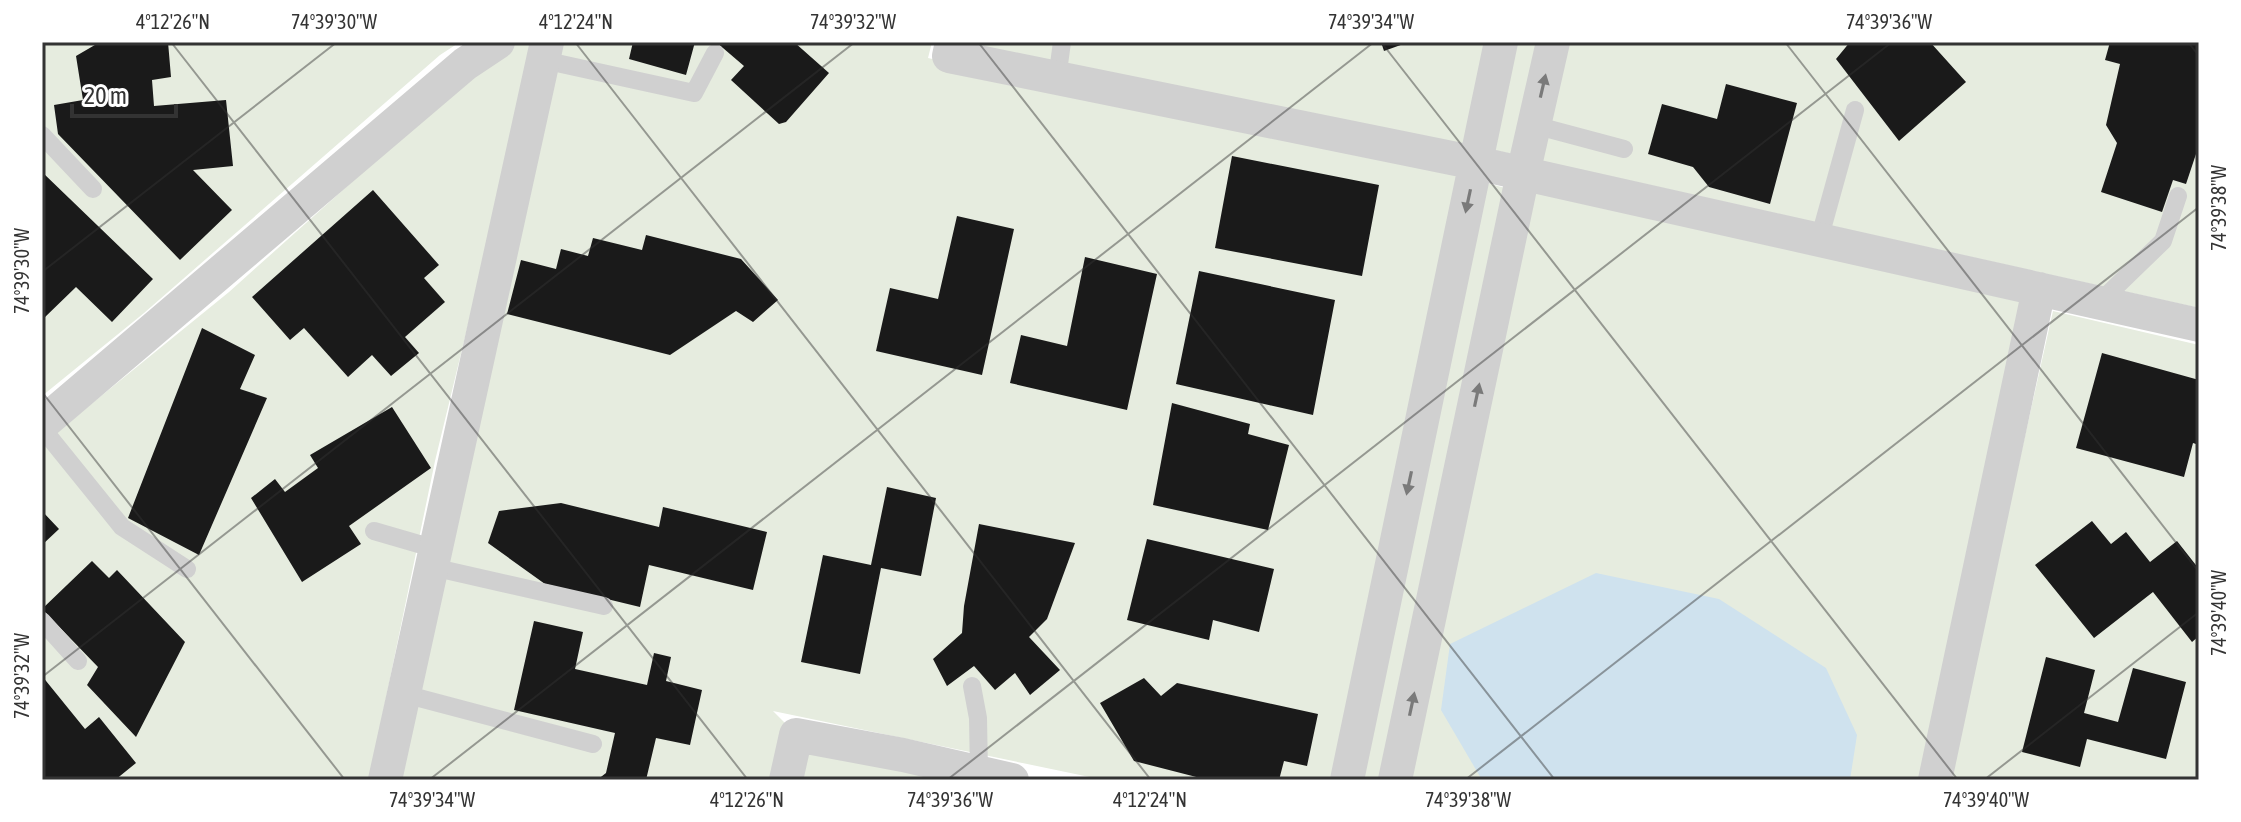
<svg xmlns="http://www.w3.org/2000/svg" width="2241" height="822" viewBox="0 0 2241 822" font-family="'Asap Condensed',sans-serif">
	<rect width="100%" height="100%" fill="#fff"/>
	<path fill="#e6ecdf" d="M42,42h418l-20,13 -296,258 -102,83z
		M516,42l15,1 2,13 -98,405 -66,319h-327v-336l187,-152 249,-223z
		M559,42h373l-4,16 529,117 -124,605h-229l-331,-69 15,15 -12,54h-376z
		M969,42h521l-21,103 -501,-98z
		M1511,42h33l-28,113 -27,-6z
		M1565,42h634v266l-662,-148z
		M1479,181l34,9 -124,590h-34z
		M1529,191l496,109 -100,480h-515z
		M2053,311l146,34v435h-251z
		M804,748l147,32h-154z"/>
	<path fill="#cfe2ee" d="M1596,573l123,26 107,69 31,67 -7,45h-368l-41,-70 9,-66z"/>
	<path fill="#1a1a1a" d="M100,42h68l3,35 -19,3 2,26 72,-6 7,66 -40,4 39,40 -52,50 -122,-126 -4,-29 29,-5 -7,-44z
		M633,42h62l-9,33 -57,-16z
		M716,42h78l35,31 -43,49 -7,2 -48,-44 13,-14z
		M1381,42h28l-25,9z
		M1850,42h80l36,40 -67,59 -63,-82z
		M2110,42h89v103l-13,39 -13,-4 -11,32 -61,-20 16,-49 -11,-18 14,-61 -15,-4z
		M1726,84l71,19 -27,101 -61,-17 -16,-20 -45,-13 14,-50 55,15z
		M1232,156l147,29 -17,91 -147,-28z
		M42,172l111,107 -41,43 -36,-35 -34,33z
		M373,190l66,75 -15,13 21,24 -40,35 14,16 -28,23 -19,-21 -24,22 -44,-49 -14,12 -38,-43z
		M957,216l57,13 -32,146 -106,-24 14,-63 48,11z
		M646,235l95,24 37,41 -25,22 -17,-11 -66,44 -163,-41 14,-54 35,9 5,-20 27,7 5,-18 49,12z
		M1085,257l72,17 -30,136 -117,-27 11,-48 46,11z
		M1199,271l136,29 -22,115 -137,-31z
		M202,328l53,27 -15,34 27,9 -68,157 -71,-37z
		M2102,353l97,27v65l-6,-2 -9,34 -108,-29z
		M1172,403l78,21 -2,10 41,11 -21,85 -115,-25z
		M392,407l39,61 -82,58 12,18 -59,38 -51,-84 24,-19 10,13 33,-24 -8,-13z
		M887,487l49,11 -15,78 -40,-8 -21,106 -59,-12 22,-107 48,10z
		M561,503l98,24 4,-20 104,25 -14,58 -104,-25 -9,42 -95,-23 -57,-41 11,-32z
		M42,511l17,18 -17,16z
		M2092,521l19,23 15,-12 24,30 27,-21 22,28v67l-7,6 -39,-50 -59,46 -59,-73z
		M979,524l96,19 -28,76 -18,18 31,33 -30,25 -15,-22 -20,17 -21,-24 -27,20 -14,-27 29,-26 2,-27z
		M1147,539l127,30 -15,63 -46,-12 -4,20 -82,-20z
		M92,561l17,17 8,-8 68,72 -49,95 -49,-52 11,-18 -56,-58z
		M534,621l49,11 -8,37 72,16 7,-32 17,4 -5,24 36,9 -12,55 -34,-7 -10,42h-49l9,-7 9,-40 -101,-23z
		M2046,657l49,13 -11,43 34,9 15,-54 53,14 -20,77 -79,-20 -7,28 -58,-15z
		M42,676l43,53 14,-12 37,46 -21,17h-73z
		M1144,678l17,18 16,-13 141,31 -11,52 -23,-5 -5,19h-71l-74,-19 -34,-58z"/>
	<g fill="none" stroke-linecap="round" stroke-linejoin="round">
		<path stroke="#d0d0d0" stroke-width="18" d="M543,60l151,33 21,-40
			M1057,79l5,-37
			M1534,125l90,24
			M42,135l51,54
			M1819,240l36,-130
			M2100,302l63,-61 15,-45
			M42,428l80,99 65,42
			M374,531l62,18
			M432,567l172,39
			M42,621l36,40
			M972,686l6,32 1,54
			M404,694l189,50"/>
		<path stroke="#d0d0d0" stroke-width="34" d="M952,42l-3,14 527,107 723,162
			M42,424l423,-360 33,-22
			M385,780l162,-738
			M786,780l10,-45 107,20 109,25
			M1347,780l154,-738
			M1395,780l128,-606 30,-132
			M1935,780l104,-491"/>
	</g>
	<defs><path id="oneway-solid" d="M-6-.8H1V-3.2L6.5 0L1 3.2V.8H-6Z" transform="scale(2)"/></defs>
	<g fill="#7a7a7a">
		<use href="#oneway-solid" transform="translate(1543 86) rotate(-77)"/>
		<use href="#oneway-solid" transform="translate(1468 201) rotate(102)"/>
		<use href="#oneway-solid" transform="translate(1477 395) rotate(-78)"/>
		<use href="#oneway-solid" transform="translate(1409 483) rotate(102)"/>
		<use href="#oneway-solid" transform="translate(1412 704) rotate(-78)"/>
	</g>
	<path fill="none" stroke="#333" stroke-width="2" stroke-opacity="0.45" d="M171,42l577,738M575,42l576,738M978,42l577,738M1381,42l577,738M1785,42l414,530M2188,42l11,14M42,272l295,-230M42,392l303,388M42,677l813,-635M429,780l945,-738M947,780l945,-738M1465,780l734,-573M1984,780l215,-168"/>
	<rect width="2241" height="822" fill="none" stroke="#ffffff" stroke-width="88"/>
	<path d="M72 104v12h104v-12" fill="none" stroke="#333333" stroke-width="4"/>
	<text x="84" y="104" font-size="24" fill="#333333" stroke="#ffffff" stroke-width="6" paint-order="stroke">20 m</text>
	<rect x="44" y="44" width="2153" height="734" fill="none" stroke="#333" stroke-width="3"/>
	<g font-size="20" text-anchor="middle" fill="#333">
		<text x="173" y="29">4°12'26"N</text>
		<text x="334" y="29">74°39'30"W</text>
		<text x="576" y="29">4°12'24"N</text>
		<text x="853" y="29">74°39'32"W</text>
		<text x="1371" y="29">74°39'34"W</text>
		<text x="1889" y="29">74°39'36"W</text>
		<text transform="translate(2219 208) rotate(-90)" y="7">74°39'38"W</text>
		<text transform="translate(22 271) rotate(-90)" y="7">74°39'30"W</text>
		<text transform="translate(2219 613) rotate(-90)" y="7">74°39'40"W</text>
		<text transform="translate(22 676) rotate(-90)" y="7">74°39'32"W</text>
		<text x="432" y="807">74°39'34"W</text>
		<text x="747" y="807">4°12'26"N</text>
		<text x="950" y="807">74°39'36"W</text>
		<text x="1150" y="807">4°12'24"N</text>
		<text x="1468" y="807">74°39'38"W</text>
		<text x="1986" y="807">74°39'40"W</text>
	</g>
</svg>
